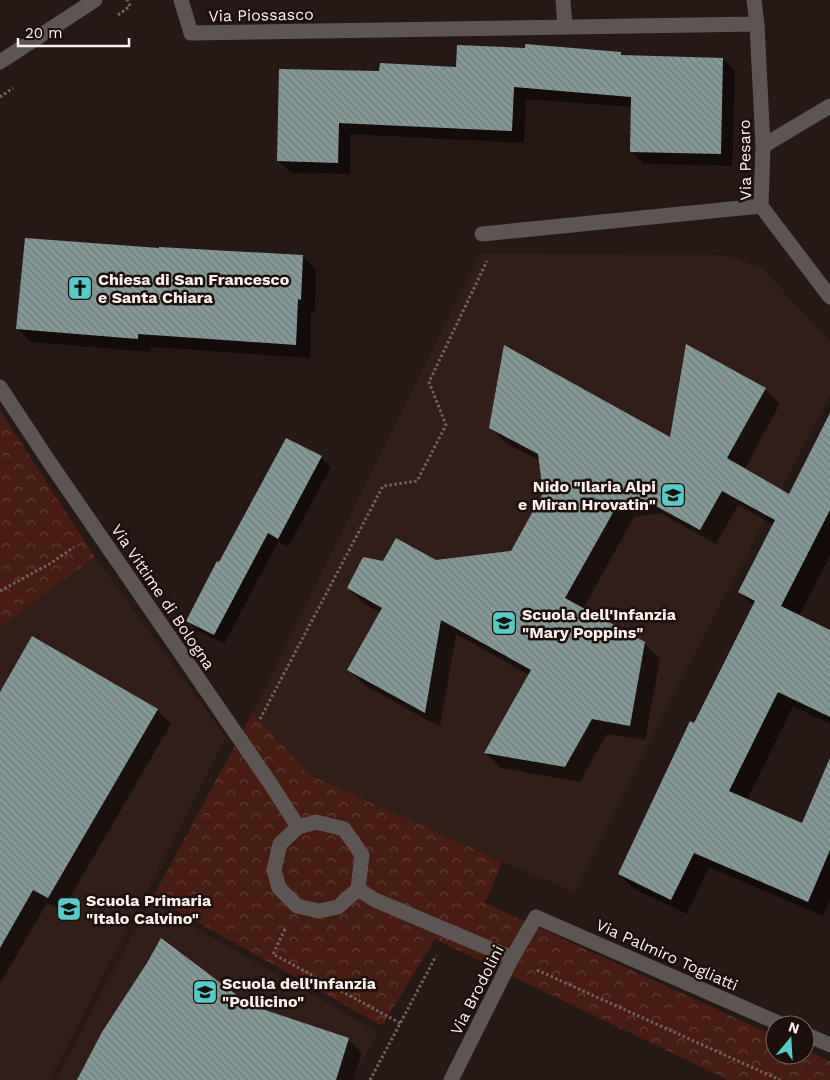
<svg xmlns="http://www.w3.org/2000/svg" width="830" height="1080" viewBox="0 0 830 1080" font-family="'Work Sans',sans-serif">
	<defs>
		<pattern id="park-crowns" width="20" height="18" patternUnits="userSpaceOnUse" patternTransform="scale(1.25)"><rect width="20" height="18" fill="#471c12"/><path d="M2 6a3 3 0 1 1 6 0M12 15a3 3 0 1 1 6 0" fill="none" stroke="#623d35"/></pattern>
		<pattern id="building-back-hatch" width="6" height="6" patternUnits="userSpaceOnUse" patternTransform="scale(1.25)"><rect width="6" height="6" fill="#849997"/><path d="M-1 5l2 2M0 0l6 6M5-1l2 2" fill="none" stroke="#707d7b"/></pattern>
	</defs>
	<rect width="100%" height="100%" fill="#261815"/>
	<path fill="#321e19" d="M480,254l243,1 40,14 67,73v54l-143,272 -112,224 -73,-30 -195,-88 -54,-62z
		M95,557l131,181 -177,342h-49v-453z
		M150,902l228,130 -26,48h-296z"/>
	<path fill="url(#park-crowns)" d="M0,410l95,147 -95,70z
		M253,712l55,62 194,88 -17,41 290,133v19h30v-5l25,11v19h-102l-293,-141 -53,87 -229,-129z"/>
	<path fill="#0007" d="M621,53l3,3 99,3 12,12 -3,95 -88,-2 -13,-13 1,-44 -106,-8 -2,44 -174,-9v40l-59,-1 -13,-12 103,-88 76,-5z
		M303,256l13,14 -1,43 -4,-1 -1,46 -159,-11v5l-120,-10 -14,-14z
		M765,389l15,15 -36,66 45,25 41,-42v102l-31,61 31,15v93l-37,-18 -46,94 56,25 27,-65v140l-7,16 -114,-49 -22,47 -53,-25 -15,-15 135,-268 -14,-14 34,-67 -36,-20 -22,39 -56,-31 -26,4 -51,92 61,34 16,16 -15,81 -38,-6 -27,48 -79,-14 -15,-15 43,-78 -73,-41 -16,93 -76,-42 -15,-15 32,-57 -18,-10 -15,-15 35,-26h52l76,-10 33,-59 -4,-32 -34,-18 -16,-16 181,11z
		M287,439l34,18 10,10 -43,80 -10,-5 -54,102 -27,-14 -9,-10 32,-56z
		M0,694l157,16 14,14 -109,187 -15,-8 -47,81z
		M249,1006l99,33 14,14 -9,27h-274z"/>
	<path fill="url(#building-back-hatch)" d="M525,44l96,8v3l102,3 -2,96 -91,-2 1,-55 -117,-10 -2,44 -173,-8 -1,40 -61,-2 2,-92 100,2 1,-8 76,4 1,-22 68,3z
		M25,238l134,10v-1l144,8 -2,45 -3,-1 -2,46 -158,-11v5l-122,-10z
		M686,344l80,44 -39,70 62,36 41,-81v97l-49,96 49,24v87l-52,-25 -49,99 73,32 28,-65v92l-22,52 -114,-49 -23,47 -53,-26 72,-153 4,2 61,-122 -17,-9 37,-72 -53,-29 -22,39 -57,-31 -24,3 -54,96 80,44 -15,84 -38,-7 -27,48 -81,-14 47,-83 -90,-50 -16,93 -78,-43 35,-62 -35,-20 16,-31 20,4 13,-23 40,22 75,-9 32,-58 -5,-39 -49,-26 15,-83 166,92z
		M286,438l36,18 -44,83 -10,-6 -54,102 -28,-14 31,-60 2,1z
		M32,636l126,73 -110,189 -15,-8 -33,58v-256z
		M161,938l89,67 99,33 -13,42h-259l25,-48 45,-69z"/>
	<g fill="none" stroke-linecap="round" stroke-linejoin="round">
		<path stroke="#6e625f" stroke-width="3" stroke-dasharray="2.5 2.5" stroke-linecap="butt" d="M118,15l12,-9 -3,-6
			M0,97l13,-9
			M0,591l51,-28 23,-16
			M260,719l123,-233 34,-5 29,-56 -17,-43 58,-121
			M285,929l-12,25 127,69
			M537,970l243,110
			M370,1080l66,-124"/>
		<path stroke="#5d5553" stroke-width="15" d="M563,0l2,27"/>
		<path stroke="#5d5553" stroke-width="15" d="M181,0l10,33 566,-9
			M754,0l3,24 6,122 -2,60 69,91
			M0,62l95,-62
			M763,146l67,-40
			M482,234l279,-28
			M0,387l48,73 224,326 26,41
			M316,822l28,7 18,26 -4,34 -20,18 -19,4 -22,-5 -18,-18 -5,-18 6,-26 18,-17z
			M358,889l17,11 137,58
			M805,1034l25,11
			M451,1080l61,-122 24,-41 247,108"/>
	</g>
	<defs>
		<symbol id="church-square" viewBox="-11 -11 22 22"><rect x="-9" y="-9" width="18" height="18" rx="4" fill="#54cdc8" stroke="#1c0f0c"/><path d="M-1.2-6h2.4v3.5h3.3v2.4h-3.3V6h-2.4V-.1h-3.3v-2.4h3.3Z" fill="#111"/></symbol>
		<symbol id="school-square" viewBox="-11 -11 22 22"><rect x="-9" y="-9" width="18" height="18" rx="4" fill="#54cdc8" stroke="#1c0f0c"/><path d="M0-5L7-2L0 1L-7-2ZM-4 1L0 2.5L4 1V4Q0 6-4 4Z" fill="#111"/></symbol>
	</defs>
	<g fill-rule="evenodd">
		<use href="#church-square" x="66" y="274" width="28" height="28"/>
		<use href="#school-square" x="659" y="481" width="28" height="28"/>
		<use href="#school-square" x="490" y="609" width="28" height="28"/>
		<use href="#school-square" x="55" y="895" width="28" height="28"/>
		<use href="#school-square" x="191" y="978" width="28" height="28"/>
	</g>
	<g text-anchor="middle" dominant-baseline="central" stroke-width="5" stroke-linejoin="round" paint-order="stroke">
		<g font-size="16" fill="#faf0ed" stroke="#1c0f0c">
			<text transform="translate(261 15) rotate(-1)">Via Piossasco</text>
			<text transform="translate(745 160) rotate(-91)">Via Pesaro</text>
			<text transform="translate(163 597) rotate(56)">Via Vittime di Bologna</text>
			<text transform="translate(667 955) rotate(24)">Via Palmiro Togliatti</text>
			<text transform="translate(477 990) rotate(-63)">Via Brodolini</text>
		</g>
		<g font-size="16" font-weight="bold" fill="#faf0ed" stroke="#1c0f0c" text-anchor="start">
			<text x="98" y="279">Chiesa di San Francesco<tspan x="98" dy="18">e Santa Chiara</tspan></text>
			<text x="656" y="486" text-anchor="end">Nido "Ilaria Alpi<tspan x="656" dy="18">e Miran Hrovatin"</tspan></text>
			<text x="522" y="614">Scuola dell'Infanzia<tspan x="522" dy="18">"Mary Poppins"</tspan></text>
			<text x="86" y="900">Scuola Primaria<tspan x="86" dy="18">"Italo Calvino"</tspan></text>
			<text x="222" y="983">Scuola dell'Infanzia<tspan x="222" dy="18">"Pollicino"</tspan></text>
		</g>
	</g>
	<g transform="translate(790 1040) rotate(18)"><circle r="24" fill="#1c0f0c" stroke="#756966"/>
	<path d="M0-4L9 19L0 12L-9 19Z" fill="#54cdc8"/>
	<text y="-8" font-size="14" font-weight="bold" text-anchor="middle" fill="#faf0ed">N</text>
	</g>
	<path d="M18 38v8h111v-8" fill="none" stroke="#faf0ed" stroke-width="2.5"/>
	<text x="25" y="38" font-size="15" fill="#faf0ed" stroke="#1c0f0c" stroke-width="4" paint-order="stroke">20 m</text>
</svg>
